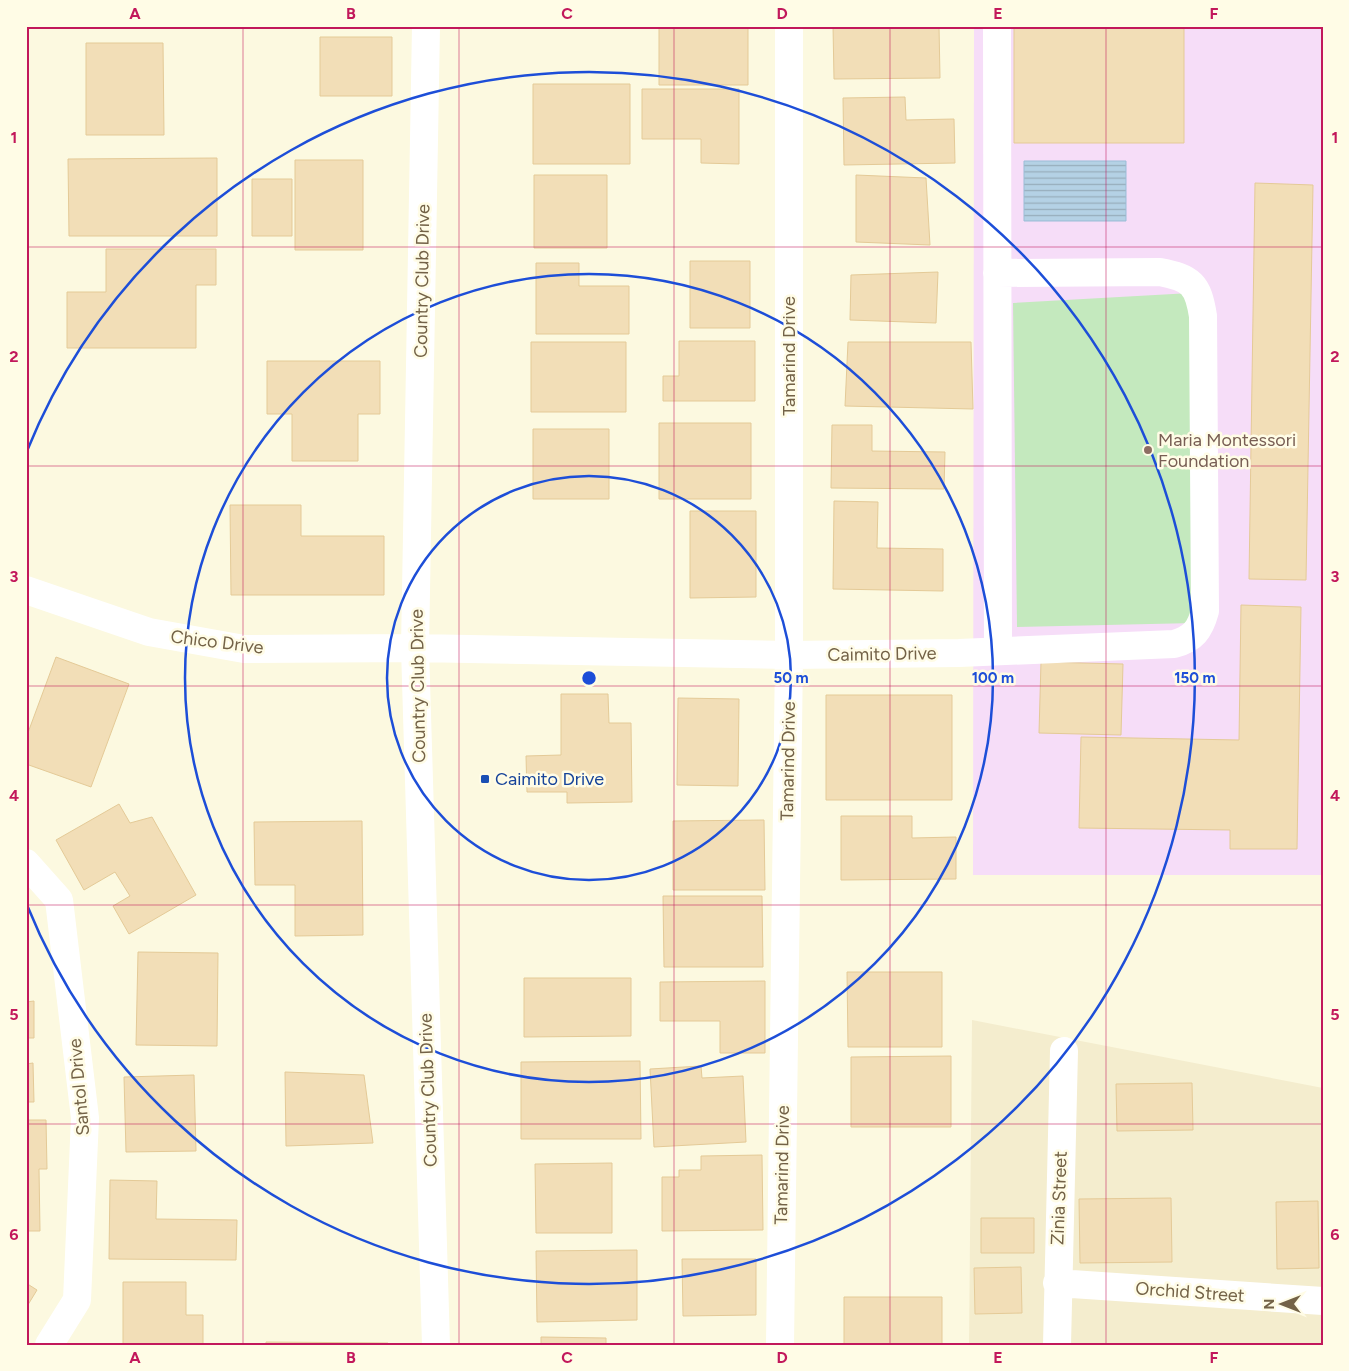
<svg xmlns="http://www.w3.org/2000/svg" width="1349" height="1371" viewBox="0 0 1349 1371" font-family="Figtree,sans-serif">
	<defs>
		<pattern id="water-rules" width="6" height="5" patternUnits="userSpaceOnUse" patternTransform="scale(1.25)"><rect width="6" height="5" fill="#b4d1e5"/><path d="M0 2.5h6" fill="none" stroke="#97adbb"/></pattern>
	</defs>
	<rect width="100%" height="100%" fill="#fcf9e0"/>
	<path fill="#f4edce" d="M972,1020l351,68v257h-354z"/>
	<path fill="#f6ddf8" d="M974,26h349v849h-350z"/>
	<path fill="#c4e9be" d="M1191,293l4,330 -178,4 -4,-324z"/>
	<path fill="url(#water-rules)" stroke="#9bbdd7" d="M1024,161h102v60h-102z"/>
	<path fill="#f2deb7" stroke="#e4ca97" d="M659,26h89v59h-89z
		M833,26h106l1,52 -106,1z
		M1014,27h170v116h-170z
		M320,37h72v59h-72z
		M86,43h77l1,92h-78z
		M533,84h97v80h-97z
		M642,89h97v75l-38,-1v-24h-59z
		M905,97l1,23 48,-1 1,44 -111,2 -1,-67z
		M217,158v78h-148l-1,-77z
		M295,160h68v90h-68z
		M534,175h73v73h-73z
		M856,175l70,3 4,67 -74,-3z
		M252,179h40v57h-40z
		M1255,183l58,2 -7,395 -57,-1z
		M106,249h110v36h-20v63h-129v-56h39z
		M690,261h60v67h-60z
		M536,263h43v23h50v48h-93z
		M938,272l-2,51 -86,-3 1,-45z
		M679,341h76v60h-92v-25h16z
		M531,342h95v70h-95z
		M848,342h123l2,67 -128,-3z
		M267,361h113v53h-22v47h-66v-47h-25z
		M659,423h92v76h-92z
		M832,425h40v26l73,1 -1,37 -113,-1z
		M533,429h76v70h-76z
		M834,501l44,1 -1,46 66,1v42l-110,-2z
		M230,505h71v31h83v59h-153z
		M690,511h66v86l-66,1z
		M1241,605l60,2 -4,242h-67v-19l-151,-2 2,-91 158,3z
		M56,657l73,27 -38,103 -65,-23v-26z
		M1041,662l82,2 -2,71 -82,-2z
		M561,694h47l1,29h22l1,79 -65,1v-11h-40l-1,-36 35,-1z
		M826,695h126v105h-126z
		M678,698l61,1 -1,87 -61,-1z
		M119,804l11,19 22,-6 44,78 -67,39 -16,-28 17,-10 -15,-24 -31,18 -28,-50z
		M841,816h71v22l44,-1v42l-115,1z
		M764,820l1,70h-92v-69z
		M362,821l1,114 -68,1v-51h-40l-1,-63z
		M663,896h99l1,71h-99z
		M138,952l80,1 -1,93 -81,-1z
		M847,972h95v75h-94z
		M524,978h107v58l-107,1z
		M765,981v72h-45v-32h-60v-39z
		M34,1001v37h-8v-36z
		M951,1056v71h-100v-70z
		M640,1061l1,78h-120v-77z
		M33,1063l1,39h-8v-38z
		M701,1066l1,12 41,-2 3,66 -92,5 -4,-78z
		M285,1072l79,3 9,68 -87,3z
		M194,1075l2,76 -70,1 -2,-75z
		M1192,1083l1,47 -76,1 -1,-47z
		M26,1120h20l1,49h-8l1,62h-14z
		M762,1155l1,75 -101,1v-54h17v-7h22v-14z
		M612,1163v70h-76l-1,-69z
		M110,1180l47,1 -1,38 81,1 -1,40 -127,-1z
		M1171,1198l1,64 -92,1 -1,-64z
		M1318,1201l1,67 -42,1 -1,-67z
		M981,1218h53v35h-53z
		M637,1250v70l-100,2 -1,-71z
		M682,1259h74v56l-73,1z
		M1021,1267l1,46 -47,1 -1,-46z
		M123,1282h63v33h17v30h-80z
		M26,1283l11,7 -11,18z
		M844,1297h98v48h-98z
		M541,1337l65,1v7h-65z
		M266,1342l122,1v2h-122z"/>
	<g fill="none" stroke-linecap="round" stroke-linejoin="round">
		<path stroke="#fff" stroke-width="28" d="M426,26l-11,622 21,697
			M997,26l1,625
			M26,590l123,42 95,17 171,-1 374,7 170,-2 215,-9c19,-5 26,-14 31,-33l-2,-295c-5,-32 -12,-38 -43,-44l-163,1
			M26,863l33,37 26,218 -8,182 -28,45
			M1057,1283l266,18
			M780,1345l9,-690v-629
			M1057,1345l7,-294"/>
	</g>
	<path fill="none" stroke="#c2185b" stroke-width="1" stroke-opacity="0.55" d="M243,26v1319M459,26v1319M674,26v1319M890,26v1319M1106,26v1319M26,247h1297M26,466h1297M26,686h1297M26,905h1297M26,1124h1297"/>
	<g fill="none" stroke="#1d4ed8" stroke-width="2.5">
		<circle cx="589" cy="678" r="202"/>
		<circle cx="589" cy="678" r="404"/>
		<path d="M27 451A606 606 0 1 1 27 905"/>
	</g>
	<circle fill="#8d6e63" stroke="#fffce6" stroke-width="2" cx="1148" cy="450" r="5"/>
	<rect fill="#1a4fb4" stroke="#fffce6" stroke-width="2" x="480" y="774" width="10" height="10" rx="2.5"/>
	<g text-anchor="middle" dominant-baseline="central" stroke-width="5" stroke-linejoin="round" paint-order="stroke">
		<g font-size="18" fill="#736247" stroke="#fffce6">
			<text transform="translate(422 281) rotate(-89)">Country Club Drive</text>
			<text transform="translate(789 356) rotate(-90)">Tamarind Drive</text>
			<text transform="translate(217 642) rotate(7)">Chico Drive</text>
			<text transform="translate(882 654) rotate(-1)">Caimito Drive</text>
			<text transform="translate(418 686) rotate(-91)">Country Club Drive</text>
			<text transform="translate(788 761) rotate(-89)">Tamarind Drive</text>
			<text transform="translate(79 1087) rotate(-95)">Santol Drive</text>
			<text transform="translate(428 1090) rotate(-92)">Country Club Drive</text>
			<text transform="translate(782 1165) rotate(-89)">Tamarind Drive</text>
			<text transform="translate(1059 1198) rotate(-88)">Zinia Street</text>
			<text transform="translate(1190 1292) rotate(4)">Orchid Street</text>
		</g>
		<g font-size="18" fill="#785e54" stroke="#fffce6" text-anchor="start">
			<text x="1158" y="440">Maria Montessori<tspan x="1158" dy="21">Foundation</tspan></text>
		</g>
		<g font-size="18" fill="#164399" stroke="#fffce6" text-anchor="start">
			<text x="495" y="779">Caimito Drive</text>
		</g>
	</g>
	<circle cx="589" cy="678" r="8" fill="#1d4ed8" stroke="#fffce6" stroke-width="2.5"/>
	<g font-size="15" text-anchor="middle" font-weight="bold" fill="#1d4ed8" stroke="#fffce6" stroke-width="5" stroke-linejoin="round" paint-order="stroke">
		<text x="791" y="683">50 m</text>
		<text x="993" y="683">100 m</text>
		<text x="1195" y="683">150 m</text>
	</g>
	<rect width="1349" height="1371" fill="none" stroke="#fffce6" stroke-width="55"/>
	<g transform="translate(1282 1304) rotate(270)" stroke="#fffce6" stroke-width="4" paint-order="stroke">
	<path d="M0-4L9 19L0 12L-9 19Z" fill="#736247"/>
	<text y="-8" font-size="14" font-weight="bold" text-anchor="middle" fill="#736247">N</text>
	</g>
	<rect x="28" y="28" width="1294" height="1316" fill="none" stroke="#c2185b" stroke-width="2"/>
	<g font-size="16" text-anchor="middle" font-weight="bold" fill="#c2185b">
		<text x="135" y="19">A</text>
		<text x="351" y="19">B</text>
		<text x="567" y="19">C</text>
		<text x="782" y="19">D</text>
		<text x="998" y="19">E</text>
		<text x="1214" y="19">F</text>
		<text x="14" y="143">1</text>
		<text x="1335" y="143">1</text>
		<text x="14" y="362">2</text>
		<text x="1335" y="362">2</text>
		<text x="14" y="582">3</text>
		<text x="1335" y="582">3</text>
		<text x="14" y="801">4</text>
		<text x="1335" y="801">4</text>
		<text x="14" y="1020">5</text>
		<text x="1335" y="1020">5</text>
		<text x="14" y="1240">6</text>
		<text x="1335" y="1240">6</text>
		<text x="135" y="1363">A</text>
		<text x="351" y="1363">B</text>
		<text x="567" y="1363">C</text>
		<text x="782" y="1363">D</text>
		<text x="998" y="1363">E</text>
		<text x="1214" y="1363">F</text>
	</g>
</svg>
